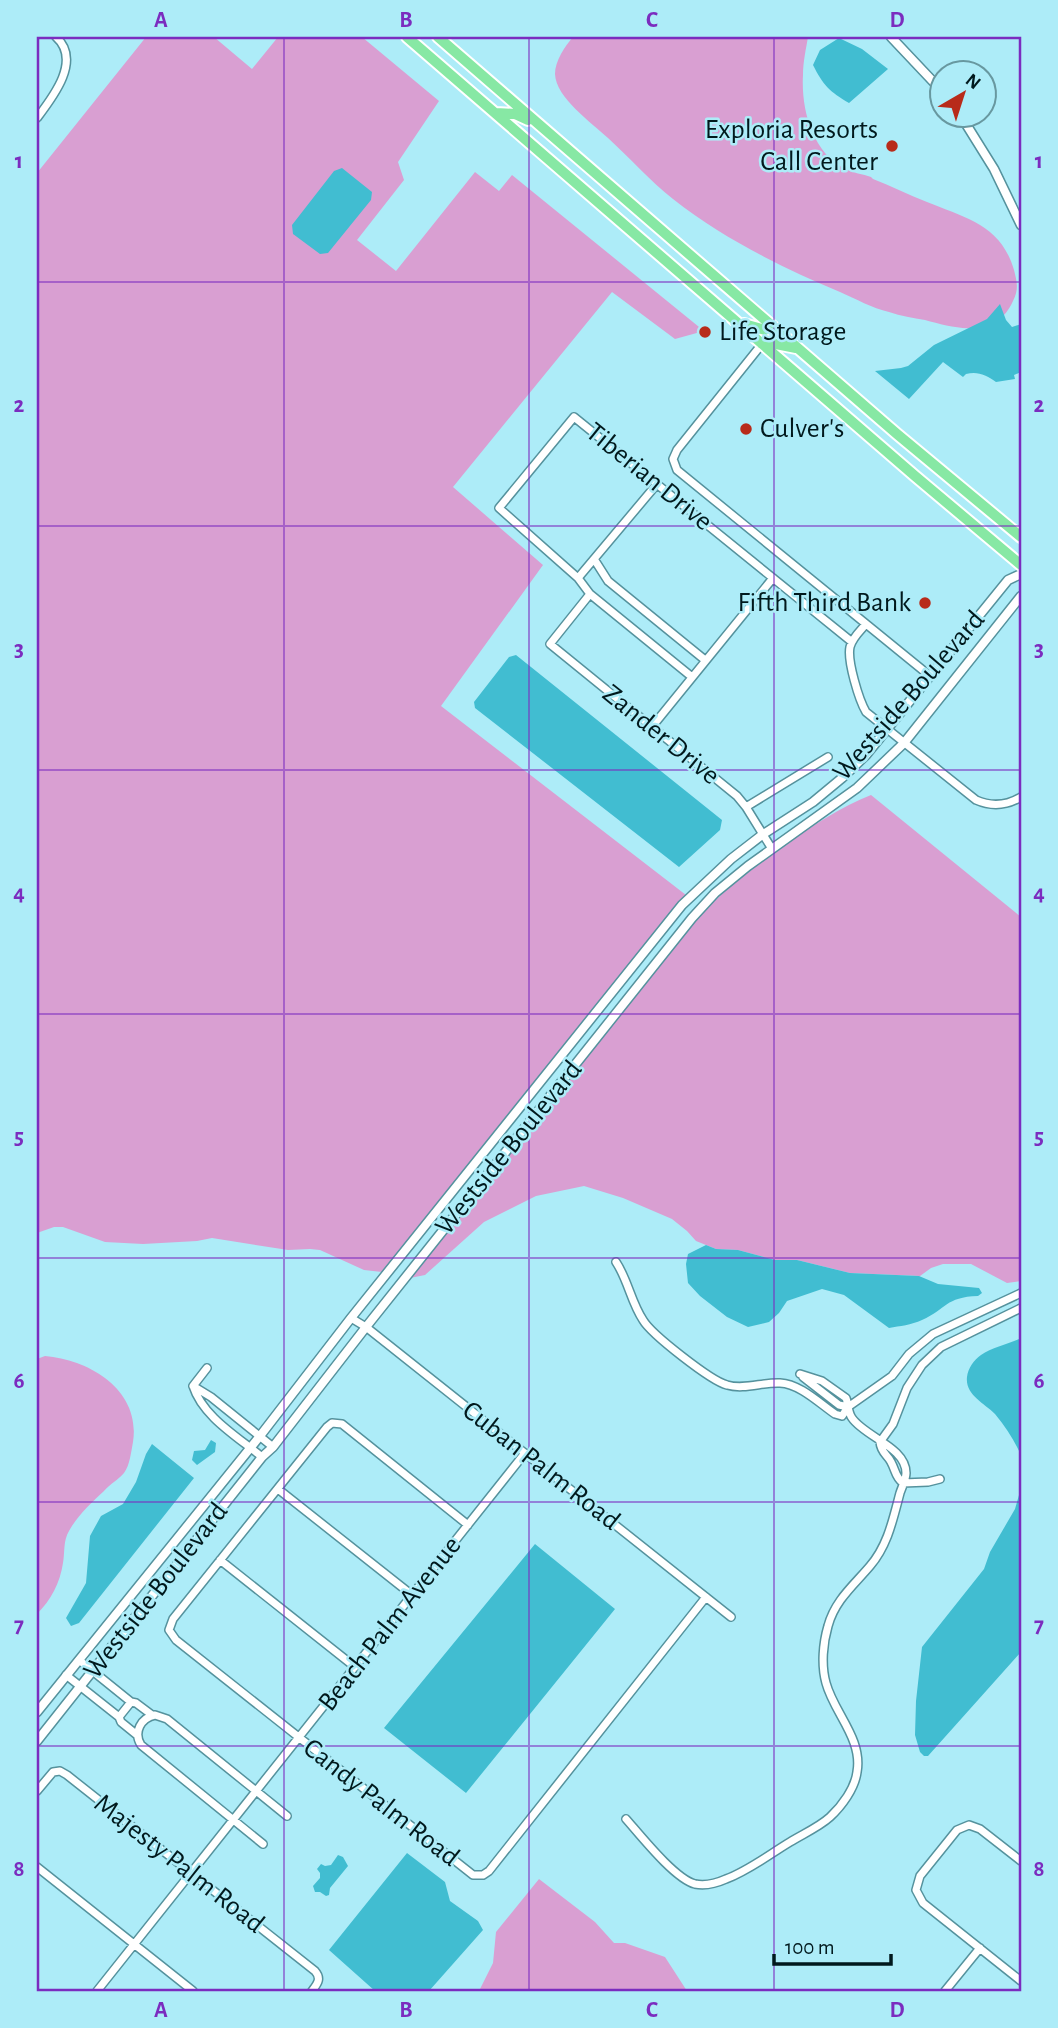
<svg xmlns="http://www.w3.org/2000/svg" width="1058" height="2028" viewBox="0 0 1058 2028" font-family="'Alegreya Sans',sans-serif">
	<rect width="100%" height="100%" fill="#adecf8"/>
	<path fill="#d99fd2" d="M146,37h68l38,32 26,-32h84l77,64 -41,61 6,18 -47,60 39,31 79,-99 24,19 13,-16 192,156 -29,8 -63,-47 -159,195 90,78 -102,141 245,189 -10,10 -294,367 -18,-2 -44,-20 -10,-1 -22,1 -76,-12 -15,3 -54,3 -38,-2 -42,-15h-9l-17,6v-1060z
		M573,37h235c-2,12 -5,25 -5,38 -2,34 9,77 42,94 8,4 18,5 26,8l2,2c18,7 36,16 54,23 39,16 74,23 87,68 3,12 5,19 -1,31 -8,18 -21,26 -41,27 -15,1 -32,-4 -47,-8 -12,-2 -24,-4 -36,-8 -17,-4 -33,-13 -49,-20 -59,-25 -116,-53 -167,-93 -23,-18 -43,-41 -65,-61 -17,-16 -52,-40 -53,-64 0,-13 10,-28 18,-37z
		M871,795l150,122v364l-14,2 -36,-19h-28l-12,4 -11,8 -70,-3 -53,-13h-22l-37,-10 -22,-1 -20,-8 -9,-10 -15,-12 -49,-21 -39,-12 -48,10 -52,26 -59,53 -15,3 285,-357c29,-32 57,-52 92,-77 26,-19 54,-37 84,-49z
		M45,1356c46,4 96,35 88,86 -2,10 -3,23 -9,31 -6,7 -14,11 -20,18 -12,11 -27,25 -35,40 -6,10 -4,21 -6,32 -3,20 -12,37 -26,51v-255z
		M539,1879l56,43 19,21h11l40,14 22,34h-208l14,-28 3,-31z"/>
	<path fill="#41bdd1" d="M839,38l23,11 26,20 -39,34c-19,-11 -26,-18 -36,-38l7,-15z
		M342,168l30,24 -1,8 -43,53 -8,1 -27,-20 -1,-9 42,-54z
		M1000,304l6,16 6,7 9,-3v48l-7,3 1,4 -19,3c-10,-7 -18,-11 -30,-8l-3,3 -20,-15 -34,37 -34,-28 26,-3 7,-2 26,-21 53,-26z
		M516,655l206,165 -2,10 -41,37 -204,-159 -1,-6 35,-45z
		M706,1245l10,4 22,1 37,10h22l53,13 69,3 19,8 41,4 3,5 -4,3c-33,1 -31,13 -56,24 -11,5 -22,6 -33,8l-45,-33 -22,-6 -35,12 -8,12 -10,9 -21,5 -21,-10 -27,-21 -12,-13 -2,-19 2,-10z
		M1021,1338v117c-7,-15 -15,-28 -26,-41 -11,-11 -30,-19 -28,-37 1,-9 7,-17 14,-22 11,-8 28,-11 40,-17z
		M211,1440l5,3 -1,9 -18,13 -5,-5 2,-9 11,-1z
		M152,1444l42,34 -115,145 -8,3 -5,-8 20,-35 4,-47 11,-20 22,-12 13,-22 10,-28z
		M1021,1488v164l-93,104h-4l-4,-4 -5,-17 1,-34 6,-54 62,-78 6,-17 25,-43z
		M535,1544l80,65 -149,184 -82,-65z
		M407,1853l38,29 5,19 28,20 5,9 -54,61h-54l-46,-41z
		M338,1855l5,2 5,9 -18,22 -1,7 -3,1 -6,-4h-5l-2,-6 7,-8v-5l-3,-4 4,-5 4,2 6,-1z"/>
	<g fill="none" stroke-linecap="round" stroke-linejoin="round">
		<defs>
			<path id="minor" d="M37,118c16,-21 45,-58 19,-81
				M762,344l-85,106 -4,9 4,11 253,206
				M594,559l14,22 97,79
				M578,578l79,-94
				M590,594l-40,50 187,152 9,11 82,-50
				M866,624c-6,7 -14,14 -16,23 -3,14 9,53 16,65l110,88c16,7 30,6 45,-3
				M692,677l-102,-83 -12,-16 -79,-70 75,-91 278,225
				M651,728l122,-150
				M746,807l26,42
				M616,1262c12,18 15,40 27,58 8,14 68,61 84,65 17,5 36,-3 53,-2 20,1 39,20 55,31l7,2 6,-9 44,-31 17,-22 24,-20 88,-41
				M351,1318l15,9 365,290
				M803,1377l36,28 9,2
				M193,1386l18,11 62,50
				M193,1386c10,31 45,51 69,71
				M193,1386l14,-18
				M880,1442l13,-18 14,-36 15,-23 19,-18 80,-39
				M880,1442c1,11 7,12 11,20 5,9 4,15 12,21
				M903,1483l25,-1 12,-3
				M278,1489l134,106
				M468,1525l-126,-101 -10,-1 -5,4 -154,192 -4,11 7,10 297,235h10l6,-4 217,-274
				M220,1560l135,107
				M79,1660l52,42 5,1 16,12
				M66,1675l53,42 2,5 16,13
				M119,1717l12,-15
				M37,1791l16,-19 7,-1 7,4 248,196c7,8 2,13 -3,20
				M626,1819c15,17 49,60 69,65 10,2 22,-1 31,-5 22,-8 44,-25 64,-37 13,-8 29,-15 40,-25 12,-11 25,-29 27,-45 6,-33 -23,-59 -31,-89 -5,-18 -3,-40 2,-57 7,-26 26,-41 42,-60 18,-21 23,-47 30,-73 2,-6 6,-14 6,-20 0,-26 -41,-36 -54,-55 -4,-5 -4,-15 -6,-20l-24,-17 -22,-7
				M263,1844l-122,-99c-8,-13 0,-27 14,-30l12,4 120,97
				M1021,1861l-41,-32 -11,-4 -12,5 -37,46 -4,14 7,13 98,78
				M37,1867l156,124
				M97,1991l428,-538
				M945,1991l35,-43"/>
			<path id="tertiary" d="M891,37l51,54
				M961,116l33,53 27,56
				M37,1712l223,-276 91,-118 331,-413 49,-46 31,-24 51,-33 29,-24 24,-23 142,-175 13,-6
				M37,1741l225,-284 11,-10 93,-120 326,-409 23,-25 33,-27 109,-78 47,-45 117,-147"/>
			<path id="trunk" d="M407,37l508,439 106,89
				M438,37l459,397 124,103
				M496,113l19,1 13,6
				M744,324l21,6 7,-4
				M762,344h14l20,4"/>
		</defs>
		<use href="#minor" stroke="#55929d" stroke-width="10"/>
		<use href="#tertiary" stroke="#55929d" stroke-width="11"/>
		<use href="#trunk" stroke="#fff" stroke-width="14"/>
		<use href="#minor" stroke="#fff" stroke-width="7"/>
		<use href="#tertiary" stroke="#fff" stroke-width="8"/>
		<use href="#trunk" stroke="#87e8a4" stroke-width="10"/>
	</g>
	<path fill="none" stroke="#7b2cbf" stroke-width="2" stroke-opacity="0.55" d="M284,37v1954M529,37v1954M774,37v1954M37,282h984M37,526h984M37,770h984M37,1014h984M37,1258h984M37,1502h984M37,1746h984"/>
	<g fill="#b82b1a" stroke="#adecf8" stroke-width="2.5">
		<circle cx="892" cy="146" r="7"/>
		<circle cx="705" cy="332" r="7"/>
		<circle cx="746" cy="429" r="7"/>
		<circle cx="925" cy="603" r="7"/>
	</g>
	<g text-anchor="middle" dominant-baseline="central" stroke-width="5" stroke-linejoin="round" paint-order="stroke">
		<g font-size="28" fill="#01191d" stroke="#adecf8" text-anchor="end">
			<text x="878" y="130">Exploria Resorts<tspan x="878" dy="32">Call Center</tspan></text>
			<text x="719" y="332" text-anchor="start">Life Storage</text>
			<text x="760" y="429" text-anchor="start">Culver's</text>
			<text x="911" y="603">Fifth Third Bank</text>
		</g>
		<g font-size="28" fill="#01191d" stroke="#adecf8">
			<text transform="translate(649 477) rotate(39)">Tiberian Drive</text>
			<text transform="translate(909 696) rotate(-49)">Westside Boulevard</text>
			<text transform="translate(661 735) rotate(39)">Zander Drive</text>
			<text transform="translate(509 1148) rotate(-51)">Westside Boulevard</text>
			<text transform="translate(541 1466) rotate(38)">Cuban Palm Road</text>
			<text transform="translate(156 1591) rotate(-52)">Westside Boulevard</text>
			<text transform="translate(390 1624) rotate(-52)">Beach Palm Avenue</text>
			<text transform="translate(381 1803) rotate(38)">Candy Palm Road</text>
			<text transform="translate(179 1864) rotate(38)">Majesty Palm Road</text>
		</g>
	</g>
	<rect width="1058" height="2028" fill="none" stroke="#adecf8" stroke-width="77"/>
	<g transform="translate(963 94) rotate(39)"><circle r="33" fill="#adecf8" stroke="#6898a0" stroke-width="2"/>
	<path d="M0-5L12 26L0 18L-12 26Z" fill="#b82b1a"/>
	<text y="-10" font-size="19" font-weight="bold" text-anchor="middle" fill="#01191d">N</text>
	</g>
	<path d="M774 1954v10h117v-10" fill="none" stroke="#01191d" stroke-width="3.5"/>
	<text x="785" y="1954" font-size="21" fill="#01191d" stroke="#adecf8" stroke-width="5" paint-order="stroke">100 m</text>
	<rect x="38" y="38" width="982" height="1952" fill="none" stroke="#7b2cbf" stroke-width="2.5"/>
	<g font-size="23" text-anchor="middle" font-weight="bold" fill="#7b2cbf">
		<text x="161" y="27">A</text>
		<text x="406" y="27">B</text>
		<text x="652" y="27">C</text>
		<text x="897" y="27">D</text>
		<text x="19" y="168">1</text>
		<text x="1039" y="168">1</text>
		<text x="19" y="412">2</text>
		<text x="1039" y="412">2</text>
		<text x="19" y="656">3</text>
		<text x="1039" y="656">3</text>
		<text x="19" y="900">4</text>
		<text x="1039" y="900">4</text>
		<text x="19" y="1144">5</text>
		<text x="1039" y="1144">5</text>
		<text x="19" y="1388">6</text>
		<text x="1039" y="1388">6</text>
		<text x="19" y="1632">7</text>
		<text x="1039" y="1632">7</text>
		<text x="19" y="1876">8</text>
		<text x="1039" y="1876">8</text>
		<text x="161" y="2017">A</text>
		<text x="406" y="2017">B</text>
		<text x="652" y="2017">C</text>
		<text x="897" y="2017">D</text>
	</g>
</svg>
